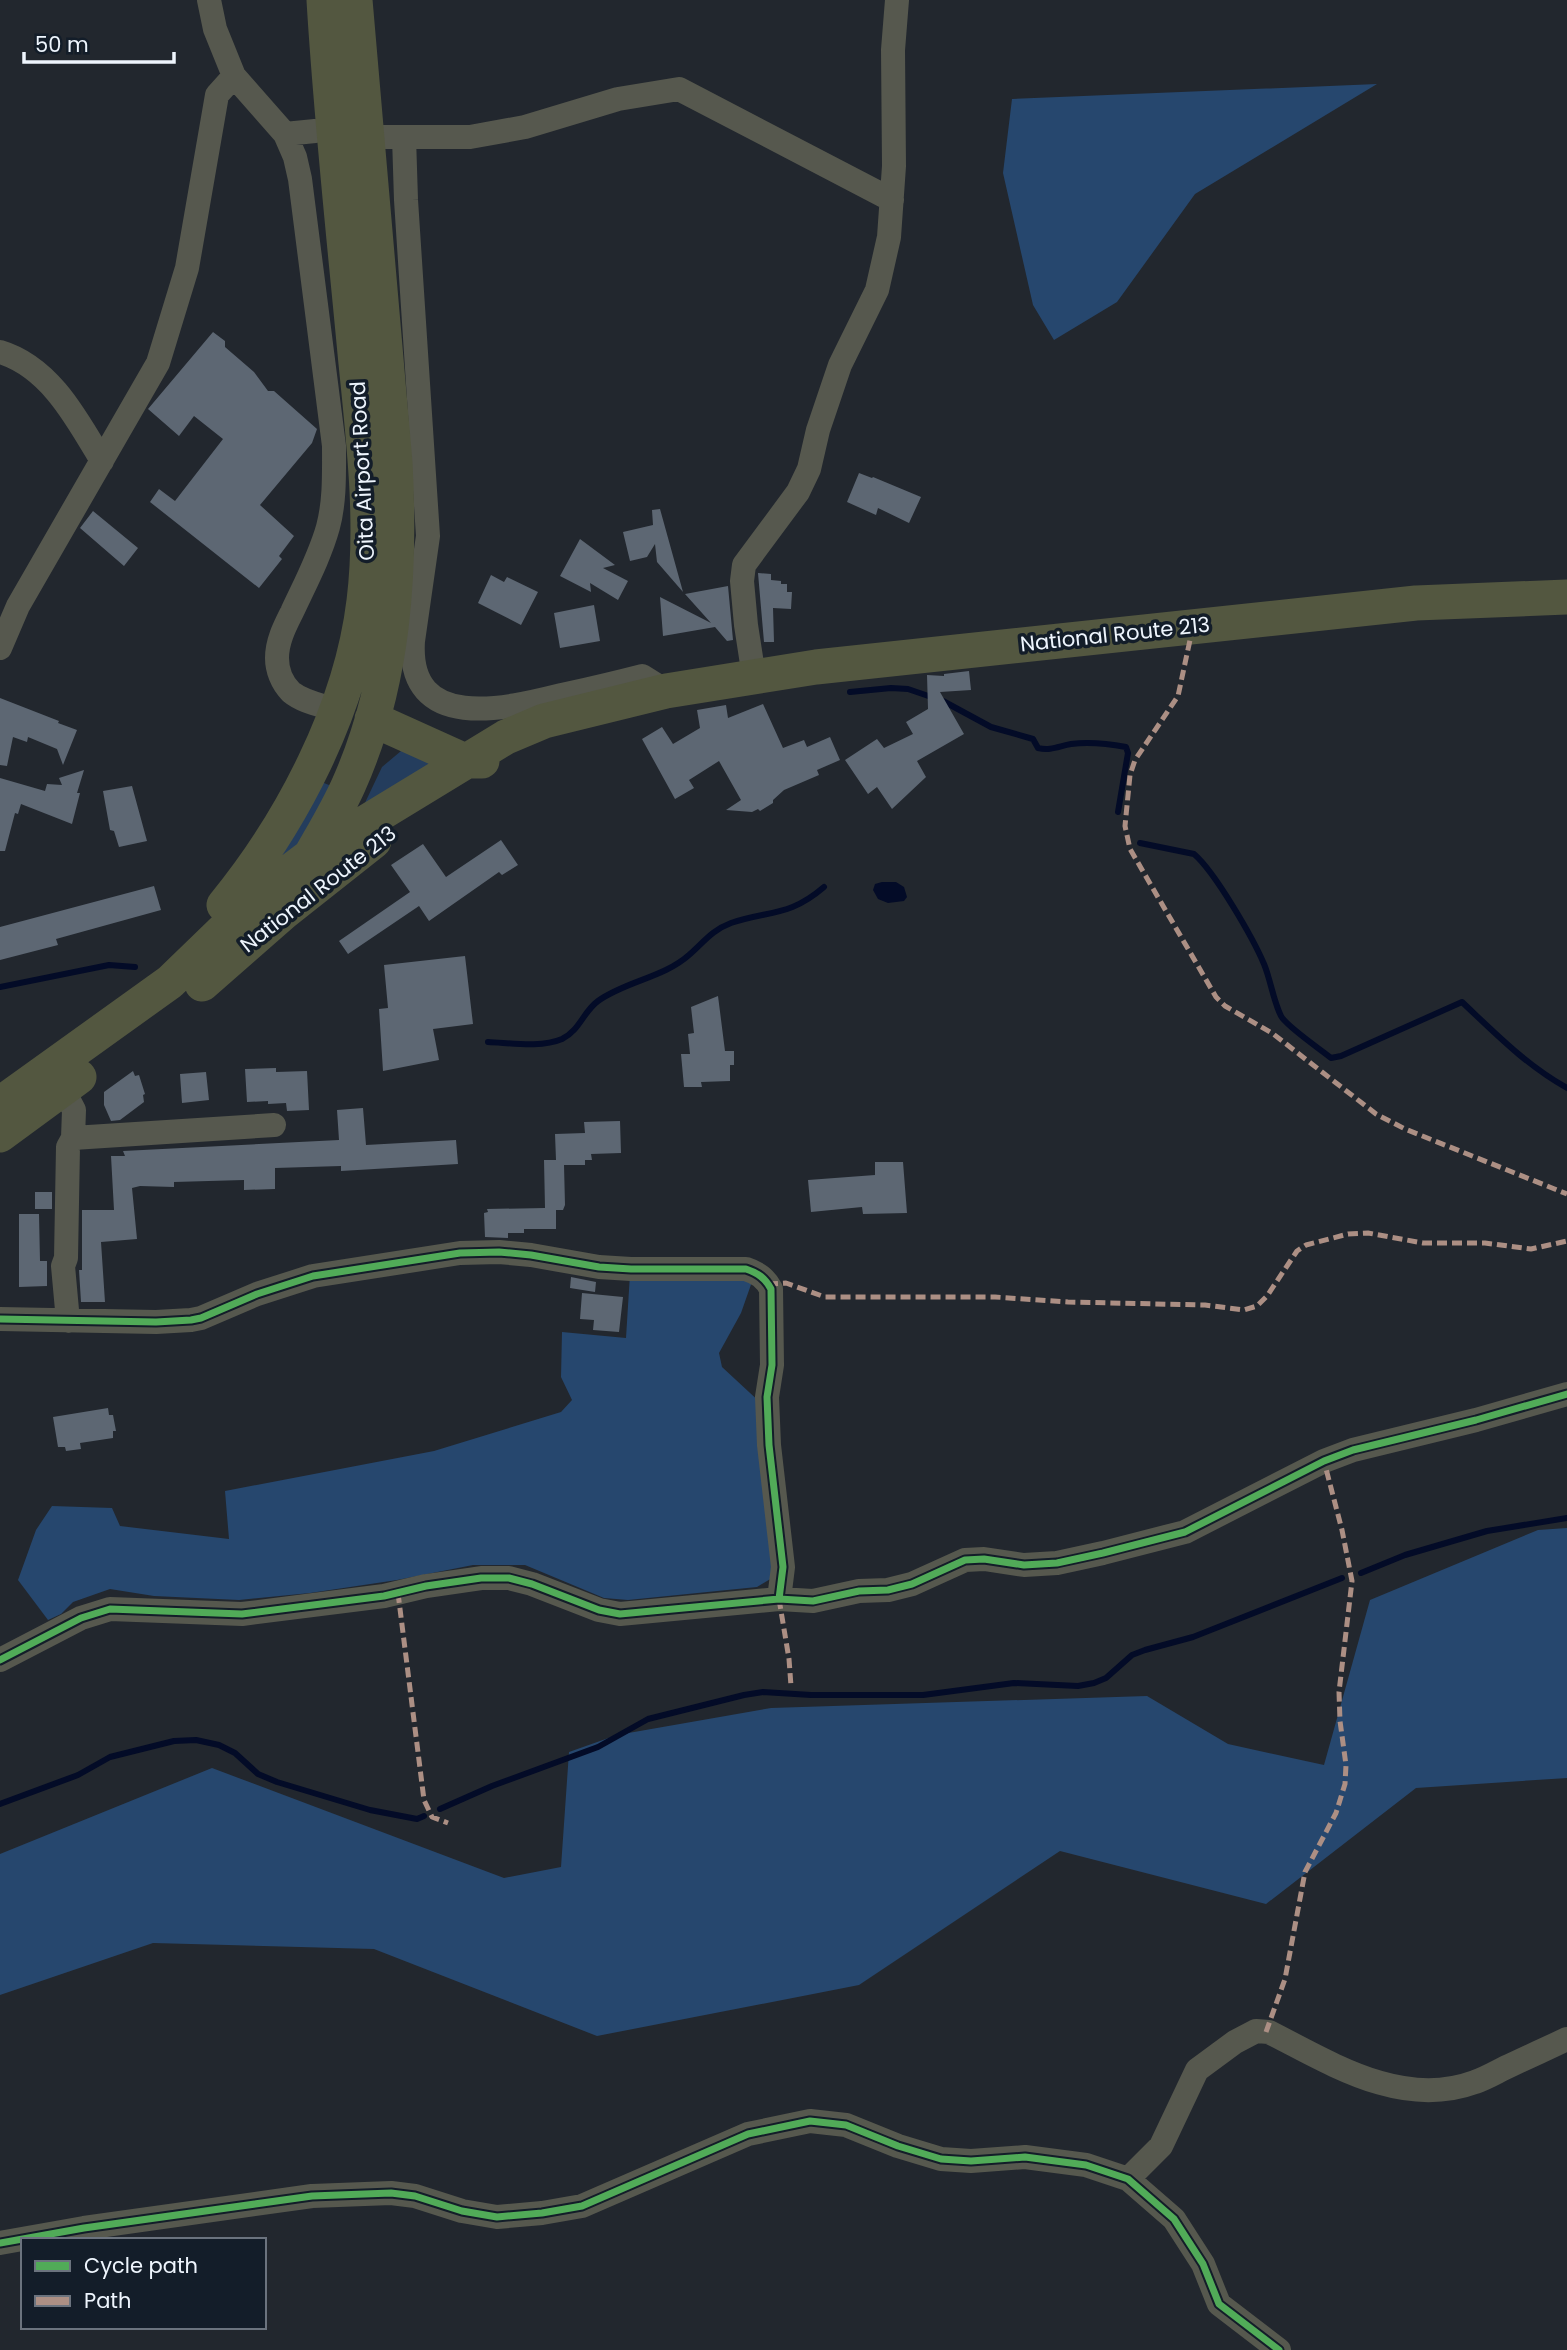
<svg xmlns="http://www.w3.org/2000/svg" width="1567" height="2350" viewBox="0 0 1567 2350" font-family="Poppins,sans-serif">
	<rect width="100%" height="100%" fill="#22272e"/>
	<path fill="#243d5d" d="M407,746l32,15 -76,46 19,-40z
		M319,781l15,6 -38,70 -28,10z"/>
	<path fill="#26476e" d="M1377,84l-182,110 -78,108 -63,38 -21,-35 -30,-132 9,-74z
		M630,1274l124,2 -13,37 -22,40 3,14 41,38 14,170 -20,12 -129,13 -24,-2 -79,-33h-52l-76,15 -87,13 -71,7 -85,-4 -44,-7 -37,13 -12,12 -13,6 -30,-40 18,-50 16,-24 60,2 8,18 109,13 -4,-48 209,-40 127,-39 11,-12 -11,-23 1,-45 64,6z
		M1567,1528v250l-151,10 -150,116 -206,-53 -201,134 -262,51 -223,-87 -221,-6 -153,52v-141l212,-86 292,110 57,-11 8,-115 48,-17 154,-27 376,-12 81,48 96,21 46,-165 168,-70z"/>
	<path fill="#030b27" d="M882,882h14l8,5 3,10 -3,4 -16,2 -10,-4 -5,-9 2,-6z"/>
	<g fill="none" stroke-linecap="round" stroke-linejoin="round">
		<path stroke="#030b27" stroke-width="6" d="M850,692l41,-4 17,1 35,12 48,26 42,12 5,9c13,3 21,-2 33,-4 16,-2 39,0 55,3l2,6 -10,59
			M1140,843l54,11c21,18 59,84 70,110 7,17 9,36 17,52 5,10 39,33 50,42l10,-2 121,-54c34,32 64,63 105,86
			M0,987l109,-22 26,2
			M488,1042c23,1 53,6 74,-3 18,-9 21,-27 36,-38 28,-20 65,-23 91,-46 14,-12 23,-25 42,-32 39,-13 58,-6 93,-36
			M1361,1573l44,-18 82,-24 80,-13
			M0,1804l78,-29 32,-18 64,-16 22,-1 23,5 16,8 23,21 19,8 93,28 47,9 7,-3
			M440,1809l52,-23 106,-39 50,-28 96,-24 19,-3 48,3h112l91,-12 64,3 16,-3 12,-5 26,-23 13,-5 48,-13 149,-59"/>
	</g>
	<path fill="#5d6773" d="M213,332l12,9v6l29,25 14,19h6l43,38 -5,14 -52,62 34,31 -15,20 3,3 -23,29 -109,-86 9,-13 16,12 48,-62 -29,-23 -15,20 -31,-27z
		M859,473l13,5 1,-1 48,20 -12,26 -31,-15 -2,7 -29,-13z
		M660,509l23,83 -26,-30 -2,-18 -8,13 -17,4 -7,-29 30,-7 -1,-15z
		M93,511l45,37 -14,18 -44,-38z
		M580,539l35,26 -12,3 25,13 -10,19 -28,-17 1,9 -31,-16z
		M758,573l13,1v6l10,1v3h6v8h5l-1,17 -18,-1 1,34h-10z
		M491,575l13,7 3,-5 31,15 -17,33 -43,-22z
		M728,586l5,54 -6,1 -12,-14 -52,9 -3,-39 51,26 -26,-29z
		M594,605l6,36 -40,7 -6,-35z
		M969,671l2,19 -31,2 24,42 -47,27 9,16 -34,32 -15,-22 -9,7 -23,-34 32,-21 7,9 29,-14 -7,-12 22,-13 -1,-34 17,1v-2z
		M0,698l59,23 -1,2 19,7 -14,35 -6,-16 -29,-12 -1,5 -14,-5 -6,29 -7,-1z
		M763,704l20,44 21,-8 3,7 23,-10 10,23 -23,10 2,5 -35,15 -11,10v3l-13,8 -2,-2 -6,3 -26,-2 15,-10 -22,-39 -30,19 5,8 -19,11 -33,-60 20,-12 11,17 27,-16 -3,-18 29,-5 2,13z
		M84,770l-7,23h3l-8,31 -51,-20 -3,10 -3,-1 -10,38h-5v-73l45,13 2,-7 15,1 -3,-7z
		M132,786l15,55 -28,6 -5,-16 -4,-1 -7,-39z
		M501,840l17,25 -16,10 -3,-3 -70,49 -10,-15 -71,48 -9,-13 71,-49 -19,-27 32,-21 23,33z
		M154,886l7,24 -105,29 2,6 -58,15v-33z
		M465,956l8,68 -40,5 6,31 -56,11 -4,-62 9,-1 -4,-43z
		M718,996l7,55h9v14h-4v16l-29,1 1,5h-18l-3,-33h9l-2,-20 6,-1 -3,-26z
		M276,1068v4l31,-1 2,39 -22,1 -1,-8 -18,1v-3l-21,1 -2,-33z
		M133,1071l2,5 4,-1 6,19 -2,1 1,7 -24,18 -9,1 -7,-16v-13z
		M206,1072l3,28 -27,3 -2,-29z
		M363,1108l3,37 90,-5 2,24 -117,7v-5l-66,2v21l-31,1v-10l-70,2v5l-34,-1 -8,2 5,51 -36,3 4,60h-24l-2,-32h3v-60h32l-3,-54h14l-2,-5 216,-11 -2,-30z
		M620,1121l1,32 -30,1 1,6h-7v5h-21l1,40 -2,5h-7v19h-32v4h-16v5l-23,-1 -1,-24 4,-1 -1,-3 58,-1 -1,-48h12l-1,-26 30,-1 -1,-11z
		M875,1162h28l4,51 -44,1 -1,-7 -51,5 -3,-32 67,-5z
		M35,1192h17v17h-17z
		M19,1214h20l1,47h7v25l-28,1z
		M571,1277l25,5 -1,10 -25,-4z
		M582,1293l41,4 -4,35 -26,-2 1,-10 -14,-1z
		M108,1408l1,7h4l3,16h-3v7l-33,5 1,6 -15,2 -1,-4h-7l-5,-30z"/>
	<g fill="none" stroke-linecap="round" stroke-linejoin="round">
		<path stroke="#56584e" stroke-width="24" d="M209,0l6,29 19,47 51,58 10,23 5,22 34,267c0,27 1,55 -6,81 -8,29 -23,57 -36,85 -7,14 -15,29 -15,46 0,12 5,25 14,34 12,10 30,13 45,18
			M285,134l30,-3
			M382,137h88l55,-10 93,-28 61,-10 213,111
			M404,137l2,63 22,336 -15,105c-6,92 93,68 149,54 27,-6 53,-12 80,-19l24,15
			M0,352c50,15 77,67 102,109
			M0,648l18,-42 140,-243 29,-95 30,-173 17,-19
			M754,677l-8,-52 -4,-44 2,-16 54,-73 11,-23 9,-39 22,-65 37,-75 12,-53 5,-71 -1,-116 4,-50
			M63,1089l11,21 -1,28 201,-13
			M0,1319l156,3 35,-2 10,-2 56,-24 56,-18 147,-23 39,-1 32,3 68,12 32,2h115c12,4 19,9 25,20l1,76 -5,32 2,48 14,122 -4,32
			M68,1321l-5,-55 3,-8 2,-111 5,-9
			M0,1660l81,-42 29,-9 132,5 142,-18 42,-10 55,-8h28l23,6 67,26 21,4 159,-15 34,2 46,-10 29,-1 24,-6 53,-24 19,-1 40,6 33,-2 46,-10 82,-21 139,-71 29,-11 123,-30 91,-26
			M1128,2179l33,-33 36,-76 38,-28 21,-11 13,1c63,32 133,77 206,50 12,-4 23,-11 34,-16 19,-9 39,-18 58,-27
			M0,2243l84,-15 228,-32 79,-3 24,3 47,15 35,6 45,-4 40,-7 166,-72 62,-13 36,4 52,21 43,13 30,2 54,-4 61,8 42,14 46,40 29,45 16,40 60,46"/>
		<path stroke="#535740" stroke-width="35" d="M372,719l93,42h17
			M311,855c13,-23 27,-46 38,-71 45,-101 52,-212 46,-321l-40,-463
			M224,905c68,-83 127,-196 140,-304 10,-82 -1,-166 -9,-248 -11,-117 -24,-235 -31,-353
			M202,984l81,-71 91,-72
			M0,1104l170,-122 93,-90 46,-35 197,-120 38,-16 122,-30 150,-24 600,-64 151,-6
			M0,1135l79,-58"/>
		<path stroke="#ac8f84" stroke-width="5" stroke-dasharray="10 5" stroke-linecap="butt" d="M1193,626l-15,70 -43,64 -5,15 -5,51 5,23 86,148 9,9 47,27 104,81 29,15 162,65
			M768,1284l18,-1 39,14h170l73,5 137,3 39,5 13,-4 10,-10 30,-45 9,-6 42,-11 20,-1 55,10h62l46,6 36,-8
			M398,1593l26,207 8,17 16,6
			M779,1599l10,60 2,27
			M1266,2032l19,-53 20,-107 31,-59 9,-29 1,-19 -6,-44 -1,-29 13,-111 -10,-51 -18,-69"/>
		<defs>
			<path id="cycleway" d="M0,1319l156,3 35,-2 10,-2 56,-24 56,-18 147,-23 39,-1 32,3 68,12 32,2h115c12,4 19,9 25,20l1,76 -5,32 2,48 14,122 -4,32
				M0,1660l81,-42 29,-9 132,5 142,-18 42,-10 55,-8h28l23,6 67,26 21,4 159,-15 34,2 46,-10 29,-1 24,-6 53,-24 19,-1 40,6 33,-2 46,-10 82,-21 139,-71 29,-11 123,-30 91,-26
				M0,2243l84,-15 228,-32 79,-3 24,3 47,15 35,6 45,-4 40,-7 166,-72 62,-13 36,4 52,21 43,13 30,2 54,-4 61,8 42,14 46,40 29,45 16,40 60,46"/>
		</defs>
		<use href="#cycleway" stroke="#131d29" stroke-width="11"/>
		<use href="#cycleway" stroke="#51ab58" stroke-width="7"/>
	</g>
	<g text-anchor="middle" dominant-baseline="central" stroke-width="7" stroke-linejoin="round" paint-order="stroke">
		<g font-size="21" fill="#eef5fd" stroke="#131d29">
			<text transform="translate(362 471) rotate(-93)">Oita Airport Road</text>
			<text transform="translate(1115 634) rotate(-6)">National Route 213</text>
			<text transform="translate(318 889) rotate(-38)">National Route 213</text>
		</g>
	</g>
	<rect x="21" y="2238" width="245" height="91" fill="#131d29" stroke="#6b737e" stroke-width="2"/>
	<rect x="35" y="2261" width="35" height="10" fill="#51ab58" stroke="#6b737e" stroke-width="2"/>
	<text x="84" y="2273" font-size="21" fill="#eef5fd">Cycle path</text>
	<rect x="35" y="2296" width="35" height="10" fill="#ac8f84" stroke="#6b737e" stroke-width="2"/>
	<text x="84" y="2308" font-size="21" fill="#eef5fd">Path</text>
	<path d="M24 52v10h150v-10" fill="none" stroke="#eef5fd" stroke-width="3.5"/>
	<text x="35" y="52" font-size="21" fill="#eef5fd" stroke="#131d29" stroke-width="5" paint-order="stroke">50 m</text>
</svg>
